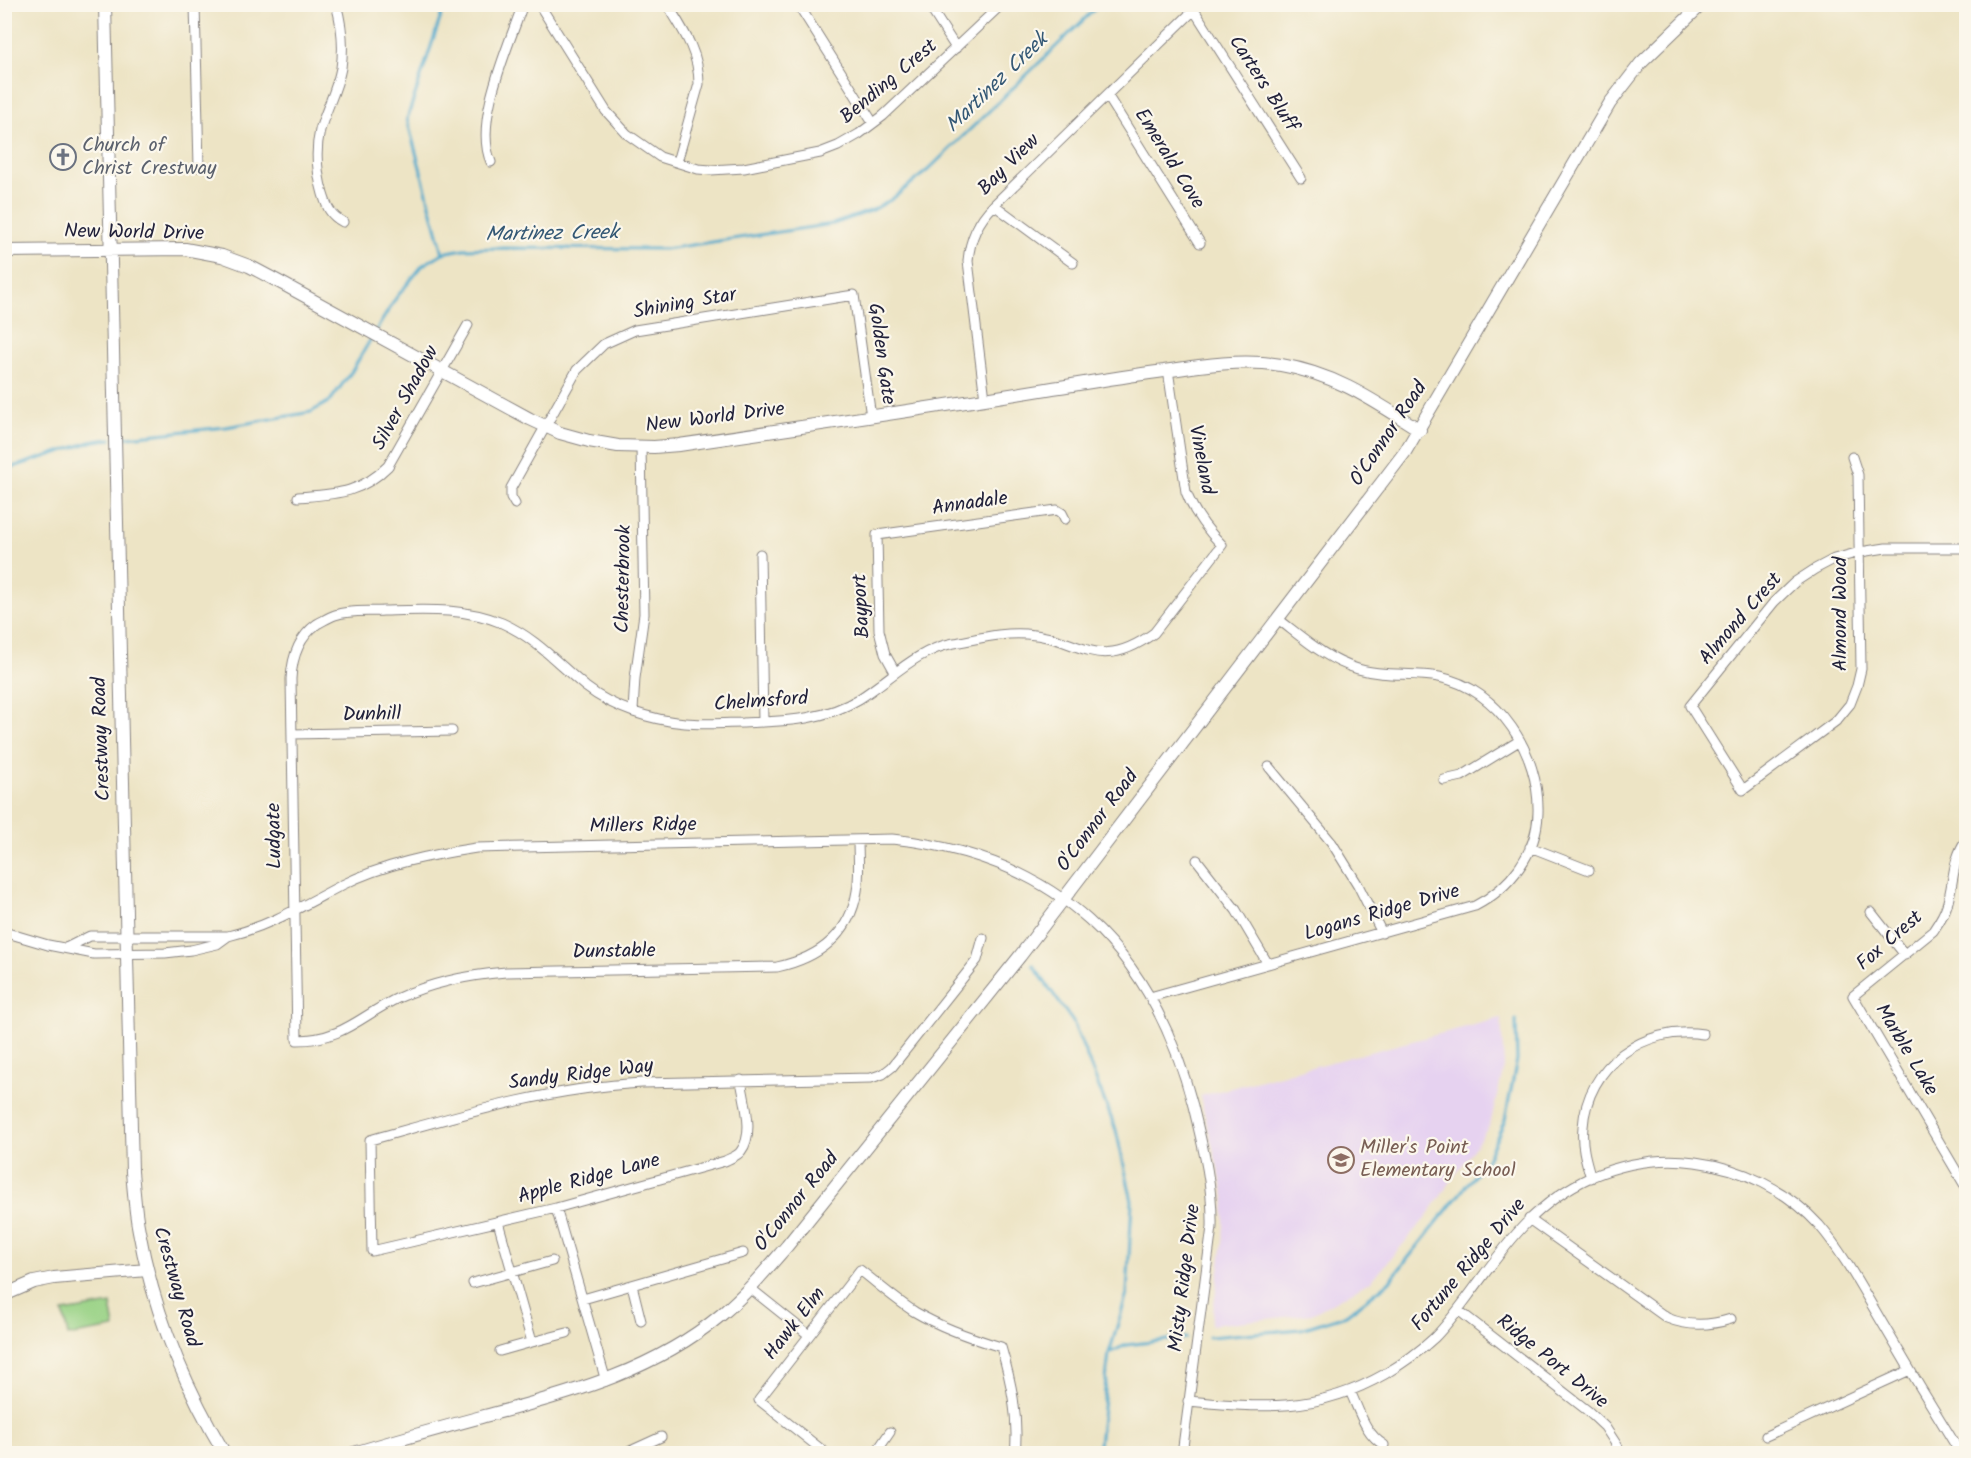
<svg xmlns="http://www.w3.org/2000/svg" width="1971" height="1458" viewBox="0 0 1971 1458" font-family="Kalam,sans-serif">
	<rect width="100%" height="100%" fill="#fbf7ec"/>
	<filter id="ink" filterUnits="userSpaceOnUse"><feTurbulence type="fractalNoise" baseFrequency=".0167" numOctaves="2"/><feDisplacementMap in="SourceGraphic" scale="12" xChannelSelector="R" yChannelSelector="G"/><feConvolveMatrix kernelMatrix="1 2 1 2 8 2 1 2 1" color-interpolation-filters="sRGB"/></filter>
	<filter id="wash" filterUnits="userSpaceOnUse"><feTurbulence type="fractalNoise" baseFrequency=".008" numOctaves="4" result="noise"/><feDisplacementMap in="SourceGraphic" scale="24" xChannelSelector="R" yChannelSelector="G"/><feGaussianBlur stdDeviation="1.35" result="paint"/><feColorMatrix in="noise" values="0 0 0 0 0 0 0 0 0 0 0 0 0 0 0 0 0 1.4 0 .05"/><feComposite in="paint" operator="in"/></filter>
	<g filter="url(#wash)">
		<rect width="100%" height="100%" fill="#ede4c5"/>
		<path fill="#e6d2f0" d="M1501,1018l3,49 -14,58 -65,94 -54,62 -59,33 -101,11 12,-82 2,-47 -25,-100z"/>
		<path fill="#99d285" stroke="#5e7a60" stroke-width="1.5" d="M111,1304l4,24 -47,8 -5,-24z"/>
		<g fill="none" stroke-linecap="round" stroke-linejoin="round">
			<path stroke="#4fa9cc" stroke-width="3" d="M443,253l-36,-134 38,-115
				M375,332l21,-34 27,-33 20,-12 20,-4 34,-1 168,1 168,-25 40,-14 19,-11 36,-29 172,-166
				M118,438l108,-11 85,-15 19,-11 22,-30 20,-34
				M4,470l90,-29 17,-2
				M1033,965l40,57 43,108 16,71 -5,93 -18,59 -11,101
				M1209,1337l92,-8 45,-14 43,-33 97,-121 19,-41 12,-60 -1,-40
				M1109,1353l17,-8 60,-7"/>
		</g>
	</g>
	<g filter="url(#ink)">
		<g fill="none" stroke-linecap="round" stroke-linejoin="round">
			<defs>
				<path id="street" d="M195,4l4,163
					M336,4c6,21 8,43 5,64 -4,22 -15,41 -21,62 -5,21 -3,43 3,64 4,13 7,21 20,28
					M539,4l67,107 21,23 33,23 38,12 13,1 33,-2 76,-15 18,-7 21,-12 24,-18 119,-112
					M667,4c16,26 32,48 32,80l-22,78
					M798,4l75,119
					M928,4l28,44
					M1107,95l93,148
					M491,162c-18,-40 18,-117 32,-158
					M994,205l79,58
					M985,399l-17,-138c2,-23 10,-40 26,-56l200,-195 107,168
					M1852,457l6,18 3,194 -4,17 -7,18 -14,17 -93,69 -53,-84 84,-104 21,-20 20,-13 19,-10 26,-7 26,-4h80
					M298,497c38,-3 62,-3 90,-31l80,-141
					M515,504l-4,-7v-9l66,-118 27,-26 31,-14 219,-35 17,122
					M760,554l3,168
					M895,672l-10,-18 -6,-24 -2,-95 180,-25 5,3 3,6
					M633,711l2,-33 9,-64 -3,-168
					M292,734l160,-3
					M1269,767l63,76 26,42 24,48
					M1444,780l18,-4 57,-35
					M858,840c0,17 2,34 -1,51 -7,44 -39,67 -80,76l-271,5c-37,3 -73,10 -108,26 -38,18 -55,42 -101,42l-6,-361c1,-21 8,-42 26,-55 6,-3 12,-7 18,-9 14,-5 32,-3 48,-4 39,-1 81,-4 119,12 34,15 56,41 84,64 27,21 65,33 99,36 19,2 39,0 58,0 41,-2 80,-2 116,-24 32,-20 57,-49 95,-56 23,-4 50,-11 72,-9 55,3 70,41 128,-1l68,-88c-16,-16 -28,-32 -36,-53l-18,-122
					M1966,840c-14,20 -12,43 -19,65 -3,10 -8,17 -14,26l-80,65 111,188 2,-2
					M1530,847l59,23
					M1197,860l39,50 32,54
					M1871,912l34,43
					M4,932l44,13 46,9 71,-1 26,-3 26,-6 11,-8h-138l-22,11
					M228,936c42,-10 76,-31 114,-51 42,-21 88,-30 134,-37l416,-9c165,17 260,110 301,267 10,41 20,79 19,121l-30,227
					M1150,997l325,-91c35,-18 62,-53 63,-93 2,-59 -39,-124 -99,-136 -27,-5 -54,0 -81,-8 -31,-9 -55,-31 -80,-50
					M741,1080c3,21 14,53 0,71 -3,5 -11,7 -16,10l-169,47 -184,43 -2,-111c90,-25 178,-52 272,-57l229,-5 12,-4 9,-7 85,-107 6,-22
					M1591,1178c-5,-17 -10,-33 -8,-51 4,-62 61,-102 120,-93
					M556,1208l50,173
					M1529,1219l138,99c22,9 42,8 64,1
					M498,1222l34,120 35,-9
					M473,1283l79,-22
					M632,1285l9,36
					M750,1288l59,47
					M583,1299l160,-46
					M1458,1310l130,101 17,16 13,20
					M500,1351l32,-9
					M1350,1391c9,19 15,43 34,54
					M1188,1401c74,7 129,12 197,-27 17,-10 34,-22 49,-36 13,-13 24,-28 35,-43 36,-49 65,-92 122,-118 34,-14 68,-20 104,-15 47,6 92,28 124,63 24,28 42,62 61,94 26,45 53,90 81,135
					M1766,1436l144,-66
					M628,1452l33,-15
					M827,1454l-68,-54 101,-130c18,14 36,30 55,42 27,16 56,26 86,35 10,34 18,70 14,107
					M875,1454l15,-22"/>
				<path id="secondary" d="M105,4l27,1168c2,19 3,40 7,59 14,79 45,154 86,223
					M4,251l181,-2 37,7 27,10 34,18 247,135 30,14 29,8 29,5 36,1 25,-2c123,-18 245,-36 368,-56 39,-6 78,-13 117,-18 39,-6 77,-12 117,-6 55,9 93,36 139,65
					M4,1295l30,-13 20,-4 93,-8
					M351,1454c48,-15 97,-28 145,-41 80,-21 160,-44 225,-98 25,-21 45,-45 66,-69l233,-290 385,-504 205,-349 31,-40 61,-59"/>
			</defs>
			<use href="#street" stroke="#888380" stroke-width="11"/>
			<use href="#secondary" stroke="#888380" stroke-width="14"/>
			<use href="#street" stroke="#fff" stroke-width="9"/>
			<use href="#secondary" stroke="#fff" stroke-width="12"/>
		</g>
	</g>
	<defs>
		<symbol id="church-ring" viewBox="-11 -11 22 22"><circle r="9.5" fill="#fbf7ec" stroke="#6b7280" stroke-width="1.5"/><path d="M-1.2-6h2.4v3.5h3.3v2.4h-3.3V6h-2.4V-.1h-3.3v-2.4h3.3Z" fill="#6b7280"/></symbol>
		<symbol id="school-ring" viewBox="-11 -11 22 22"><circle r="9.5" fill="#fbf7ec" stroke="#8d6e63" stroke-width="1.5"/><path d="M0-5L7-2L0 1L-7-2ZM-4 1L0 2.5L4 1V4Q0 6-4 4Z" fill="#8d6e63"/></symbol>
	</defs>
	<g fill-rule="evenodd">
		<use href="#church-ring" x="48" y="142" width="30" height="30"/>
		<use href="#school-ring" x="1326" y="1145" width="30" height="30"/>
	</g>
	<g text-anchor="middle" dominant-baseline="central" stroke-width="4.5" stroke-linejoin="round" paint-order="stroke">
		<g font-size="20" fill="#22223b" stroke="#fbf7ec">
			<text transform="translate(889 82) rotate(-40)">Bending Crest</text>
			<text transform="translate(1263 84) rotate(57)">Carters Bluff</text>
			<text transform="translate(1169 159) rotate(58)">Emerald Cove</text>
			<text transform="translate(1009 165) rotate(-45)">Bay View</text>
			<text transform="translate(134 233) rotate(1)">New World Drive</text>
			<text transform="translate(685 304) rotate(-10)">Shining Star</text>
			<text transform="translate(881 354) rotate(82)">Golden Gate</text>
			<text transform="translate(406 398) rotate(-61)">Silver Shadow</text>
			<text transform="translate(715 418) rotate(-7)">New World Drive</text>
			<text transform="translate(1389 434) rotate(-56)">O'Connor Road</text>
			<text transform="translate(1201 460) rotate(79)">Vineland</text>
			<text transform="translate(970 504) rotate(-8)">Annadale</text>
			<text transform="translate(624 579) rotate(-89)">Chesterbrook</text>
			<text transform="translate(862 606) rotate(-93)">Bayport</text>
			<text transform="translate(1841 614) rotate(-90)">Almond Wood</text>
			<text transform="translate(1741 619) rotate(-49)">Almond Crest</text>
			<text transform="translate(761 702) rotate(-4)">Chelmsford</text>
			<text transform="translate(372 715) rotate(-1)">Dunhill</text>
			<text transform="translate(102 739) rotate(-92)">Crestway Road</text>
			<text transform="translate(1098 821) rotate(-53)">O'Connor Road</text>
			<text transform="translate(643 826) rotate(-1)">Millers Ridge</text>
			<text transform="translate(275 836) rotate(-91)">Ludgate</text>
			<text transform="translate(1382 913) rotate(-16)">Logans Ridge Drive</text>
			<text transform="translate(1890 941) rotate(-41)">Fox Crest</text>
			<text transform="translate(614 952) rotate(-1)">Dunstable</text>
			<text transform="translate(1906 1050) rotate(59)">Marble Lake</text>
			<text transform="translate(581 1075) rotate(-7)">Sandy Ridge Way</text>
			<text transform="translate(589 1179) rotate(-15)">Apple Ridge Lane</text>
			<text transform="translate(797 1202) rotate(-51)">O'Connor Road</text>
			<text transform="translate(1469 1265) rotate(-50)">Fortune Ridge Drive</text>
			<text transform="translate(1185 1278) rotate(-83)">Misty Ridge Drive</text>
			<text transform="translate(176 1287) rotate(74)">Crestway Road</text>
			<text transform="translate(795 1324) rotate(-52)">Hawk Elm</text>
			<text transform="translate(1552 1362) rotate(39)">Ridge Port Drive</text>
		</g>
		<g font-size="20" fill="#5b616d" stroke="#fbf7ec" text-anchor="start">
			<text x="82" y="146">Church of<tspan x="82" dy="23">Christ Crestway</tspan></text>
		</g>
		<g font-size="20" fill="#785e54" stroke="#fbf7ec" text-anchor="start">
			<text x="1360" y="1148">Miller's Point<tspan x="1360" dy="23">Elementary School</tspan></text>
		</g>
		<g font-size="21" font-style="italic" fill="#345875" stroke="#fbf7ec">
			<text transform="translate(997 83) rotate(-44)">Martinez Creek</text>
			<text transform="translate(552 234) rotate(-1)">Martinez Creek</text>
		</g>
	</g>
	<rect width="1971" height="1458" fill="none" stroke="#fbf7ec" stroke-width="24"/>
</svg>
